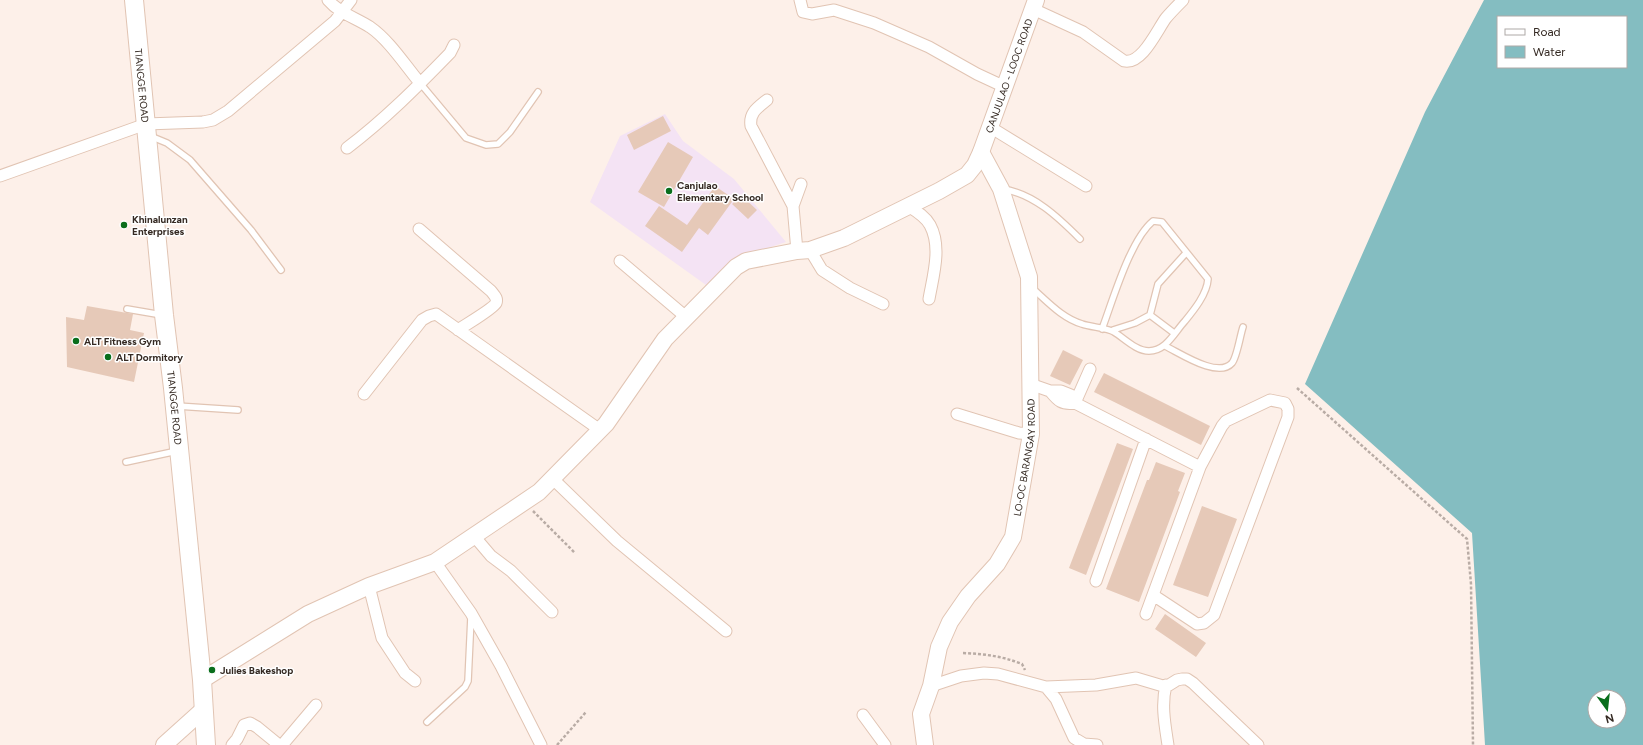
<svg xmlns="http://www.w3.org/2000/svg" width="1643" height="745" viewBox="0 0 1643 745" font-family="Figtree,sans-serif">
	<rect width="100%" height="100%" fill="#fdf0e9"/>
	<path fill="#f4e3f4" d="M665,114l18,27 51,38 52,63 -47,15 -33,28 -116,-83 30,-66z"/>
	<path fill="#84bdc1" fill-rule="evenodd" d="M1484,0h159v745h-158l-13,-212 -167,-149 120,-272zM1498,17h128v50h-128zM1595,697h24v24h-24z"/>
	<path fill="#e6c9b8" d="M663,116l8,15 -37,19 -7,-15z
		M668,142l25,15 -29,50 -26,-15z
		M715,186l19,13 -26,36 -9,-7 -17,24 -37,-26 14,-20 28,19z
		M741,195l16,15 -9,9 -16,-15z
		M87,306l46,8 -3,16 14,3 -10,49 -67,-15 -1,-50 18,3z
		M1063,350l20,10 -13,25 -20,-9z
		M1104,373l106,53 -9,19 -107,-53z
		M1117,443l16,6 -47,126 -17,-7z
		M1156,462l29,11 -7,18 2,1 -41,110 -33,-13 41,-109h2z
		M1202,506l35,13 -29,78 -35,-12z
		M1165,614l41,29 -10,14 -41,-28z"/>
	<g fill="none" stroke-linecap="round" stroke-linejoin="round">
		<defs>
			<path id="lane" d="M420,83l46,55 20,7 12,-1 12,-12 28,-40
				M150,136l17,7 23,17 61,70 30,40
				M1003,189c31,5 55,28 77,50
				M1032,288c16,14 30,30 50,36 8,3 26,4 32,8 10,6 22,19 35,19 17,0 25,-18 36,-30 9,-11 22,-27 23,-42l-46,-57 -9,-1c-23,19 -40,79 -51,108
				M127,309l35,6
				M1113,330l22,-7 15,-8
				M1174,333l-24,-18 8,-31 28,-31
				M1165,346c15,7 53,33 67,17 5,-6 8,-27 11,-36
				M177,406l61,4
				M126,462l51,-11
				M427,722l38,-35 3,-6 3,-64"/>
			<path id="street" d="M328,0c11,13 28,18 42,27 19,13 35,38 50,56
				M800,0l3,12 9,2 22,-4 40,13 55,24 48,27 28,13
				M1033,9l50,23 41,29c18,4 33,-31 42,-43 5,-6 11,-12 17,-18
				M767,100c-10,8 -18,13 -16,26l42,80
				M990,127l96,59
				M347,148c37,-28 70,-61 103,-95l4,-8
				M0,176l146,-52 57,-2 10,-2 15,-9 107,-90 16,-21
				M908,206c8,5 17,10 22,19 12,22 3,51 -1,74
				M419,229l72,62c3,4 7,7 5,12 -3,6 -31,22 -38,27
				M810,250l12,20 28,18 33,16
				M797,251l-4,-45 8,-22
				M620,261l66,56
				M1030,384l20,7h11l10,4 4,8 125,64
				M1050,391c8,10 12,14 25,12
				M364,394l58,-74 7,-4 7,-2 164,116
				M1075,403l15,-34
				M957,414l62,19 12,1
				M553,479l64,62 109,90
				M474,536l17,20 20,15 41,41
				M435,562l36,51 30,53 40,79
				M1096,581l50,-142
				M369,586l13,52 23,35 10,8
				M1146,614l7,-19 47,-128 22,-41 4,-5 44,-21 15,3 3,6v8l-74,198 -10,8 -7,1 -44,-29
				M1166,685c-5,20 -1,40 2,60
				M931,686l30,-10 23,-3 14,1 48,13 10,12 18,39 10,6 13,1
				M1046,687l50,-2 40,-7 27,8 6,-1 8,-5 5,-1h5l6,4 65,62
				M863,715l22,30
				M232,745l5,-6 7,-14 6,-2 7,4 22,18 4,-1 33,-39"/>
			<g id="secondary">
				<path id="s1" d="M202,680l106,-66 61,-28 66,-24 104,-70 67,-68 59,-85 71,-72 10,-6 51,-10 13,-1 34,-12 95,-47 28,-16 8,-10 6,-13 55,-152"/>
				<path d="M164,745l40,-36"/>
				<path id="s2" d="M925,745l-4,-31 10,-28 8,-39 11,-25 18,-26 29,-32 16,-27 18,-103 -2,-157 -28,-88 -20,-37"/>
			</g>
			<g id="primary">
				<path id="s3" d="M134,0l30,315 9,73 29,292 4,65"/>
			</g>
		</defs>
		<use href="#lane" stroke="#e1c4b3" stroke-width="8"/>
		<use href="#street" stroke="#e1c4b3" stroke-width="13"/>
		<use href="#secondary" stroke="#e1c4b3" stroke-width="18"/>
		<use href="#primary" stroke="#e1c4b3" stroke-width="20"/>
		<path stroke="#b9aca5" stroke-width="2.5" stroke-dasharray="3 2" stroke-linecap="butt" d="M1297,388l170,151 4,45 2,161
			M533,511l42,42
			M963,653c21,1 39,3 59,11l3,6
			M557,745l29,-33"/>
		<use href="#lane" stroke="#fff" stroke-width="5.5"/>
		<use href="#street" stroke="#fff" stroke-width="11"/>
		<use href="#secondary" stroke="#fff" stroke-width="16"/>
		<use href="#primary" stroke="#fff" stroke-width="18"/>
	</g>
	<g fill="#096e1c" stroke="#fff" stroke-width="1.5">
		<circle cx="669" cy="191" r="4"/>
		<circle cx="124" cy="225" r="4"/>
		<circle cx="76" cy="341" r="4"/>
		<circle cx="108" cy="357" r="4"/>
		<circle cx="212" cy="670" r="4"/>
	</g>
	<g text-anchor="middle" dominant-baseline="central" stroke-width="3" stroke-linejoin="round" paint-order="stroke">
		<g font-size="10" fill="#342922" stroke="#fff">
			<text stroke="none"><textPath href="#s1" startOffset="1047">CANJULAO - LOOC ROAD</textPath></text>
			<text stroke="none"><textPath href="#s3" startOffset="86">TIANGGE ROAD</textPath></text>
			<text stroke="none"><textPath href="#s3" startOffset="410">TIANGGE ROAD</textPath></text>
			<text stroke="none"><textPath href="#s2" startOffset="315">LO-OC BARANGAY ROAD</textPath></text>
		</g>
		<g font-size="10" font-weight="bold" fill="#342922" stroke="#fff" text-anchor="start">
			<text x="677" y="185">Canjulao<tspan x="677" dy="12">Elementary School</tspan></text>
			<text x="132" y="219">Khinalunzan<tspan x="132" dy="12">Enterprises</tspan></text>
			<text x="84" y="341">ALT Fitness Gym</text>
			<text x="116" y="357">ALT Dormitory</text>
			<text x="220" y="670">Julies Bakeshop</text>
		</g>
	</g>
	<rect x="1497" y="16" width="130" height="52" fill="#ffffff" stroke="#aea9a7"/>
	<rect x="1505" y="29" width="20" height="6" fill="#ffffff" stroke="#aea9a7"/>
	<text x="1533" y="36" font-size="12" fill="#342922">Road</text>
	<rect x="1505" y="46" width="20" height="12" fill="#84bdc1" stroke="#aea9a7"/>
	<text x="1533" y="56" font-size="12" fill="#342922">Water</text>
	<g transform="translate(1607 709) rotate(165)"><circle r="19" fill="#ffffff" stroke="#aea9a7"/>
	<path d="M0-3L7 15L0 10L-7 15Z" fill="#096e1c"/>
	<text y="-6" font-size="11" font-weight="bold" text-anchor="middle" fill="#342922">N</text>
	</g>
</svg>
